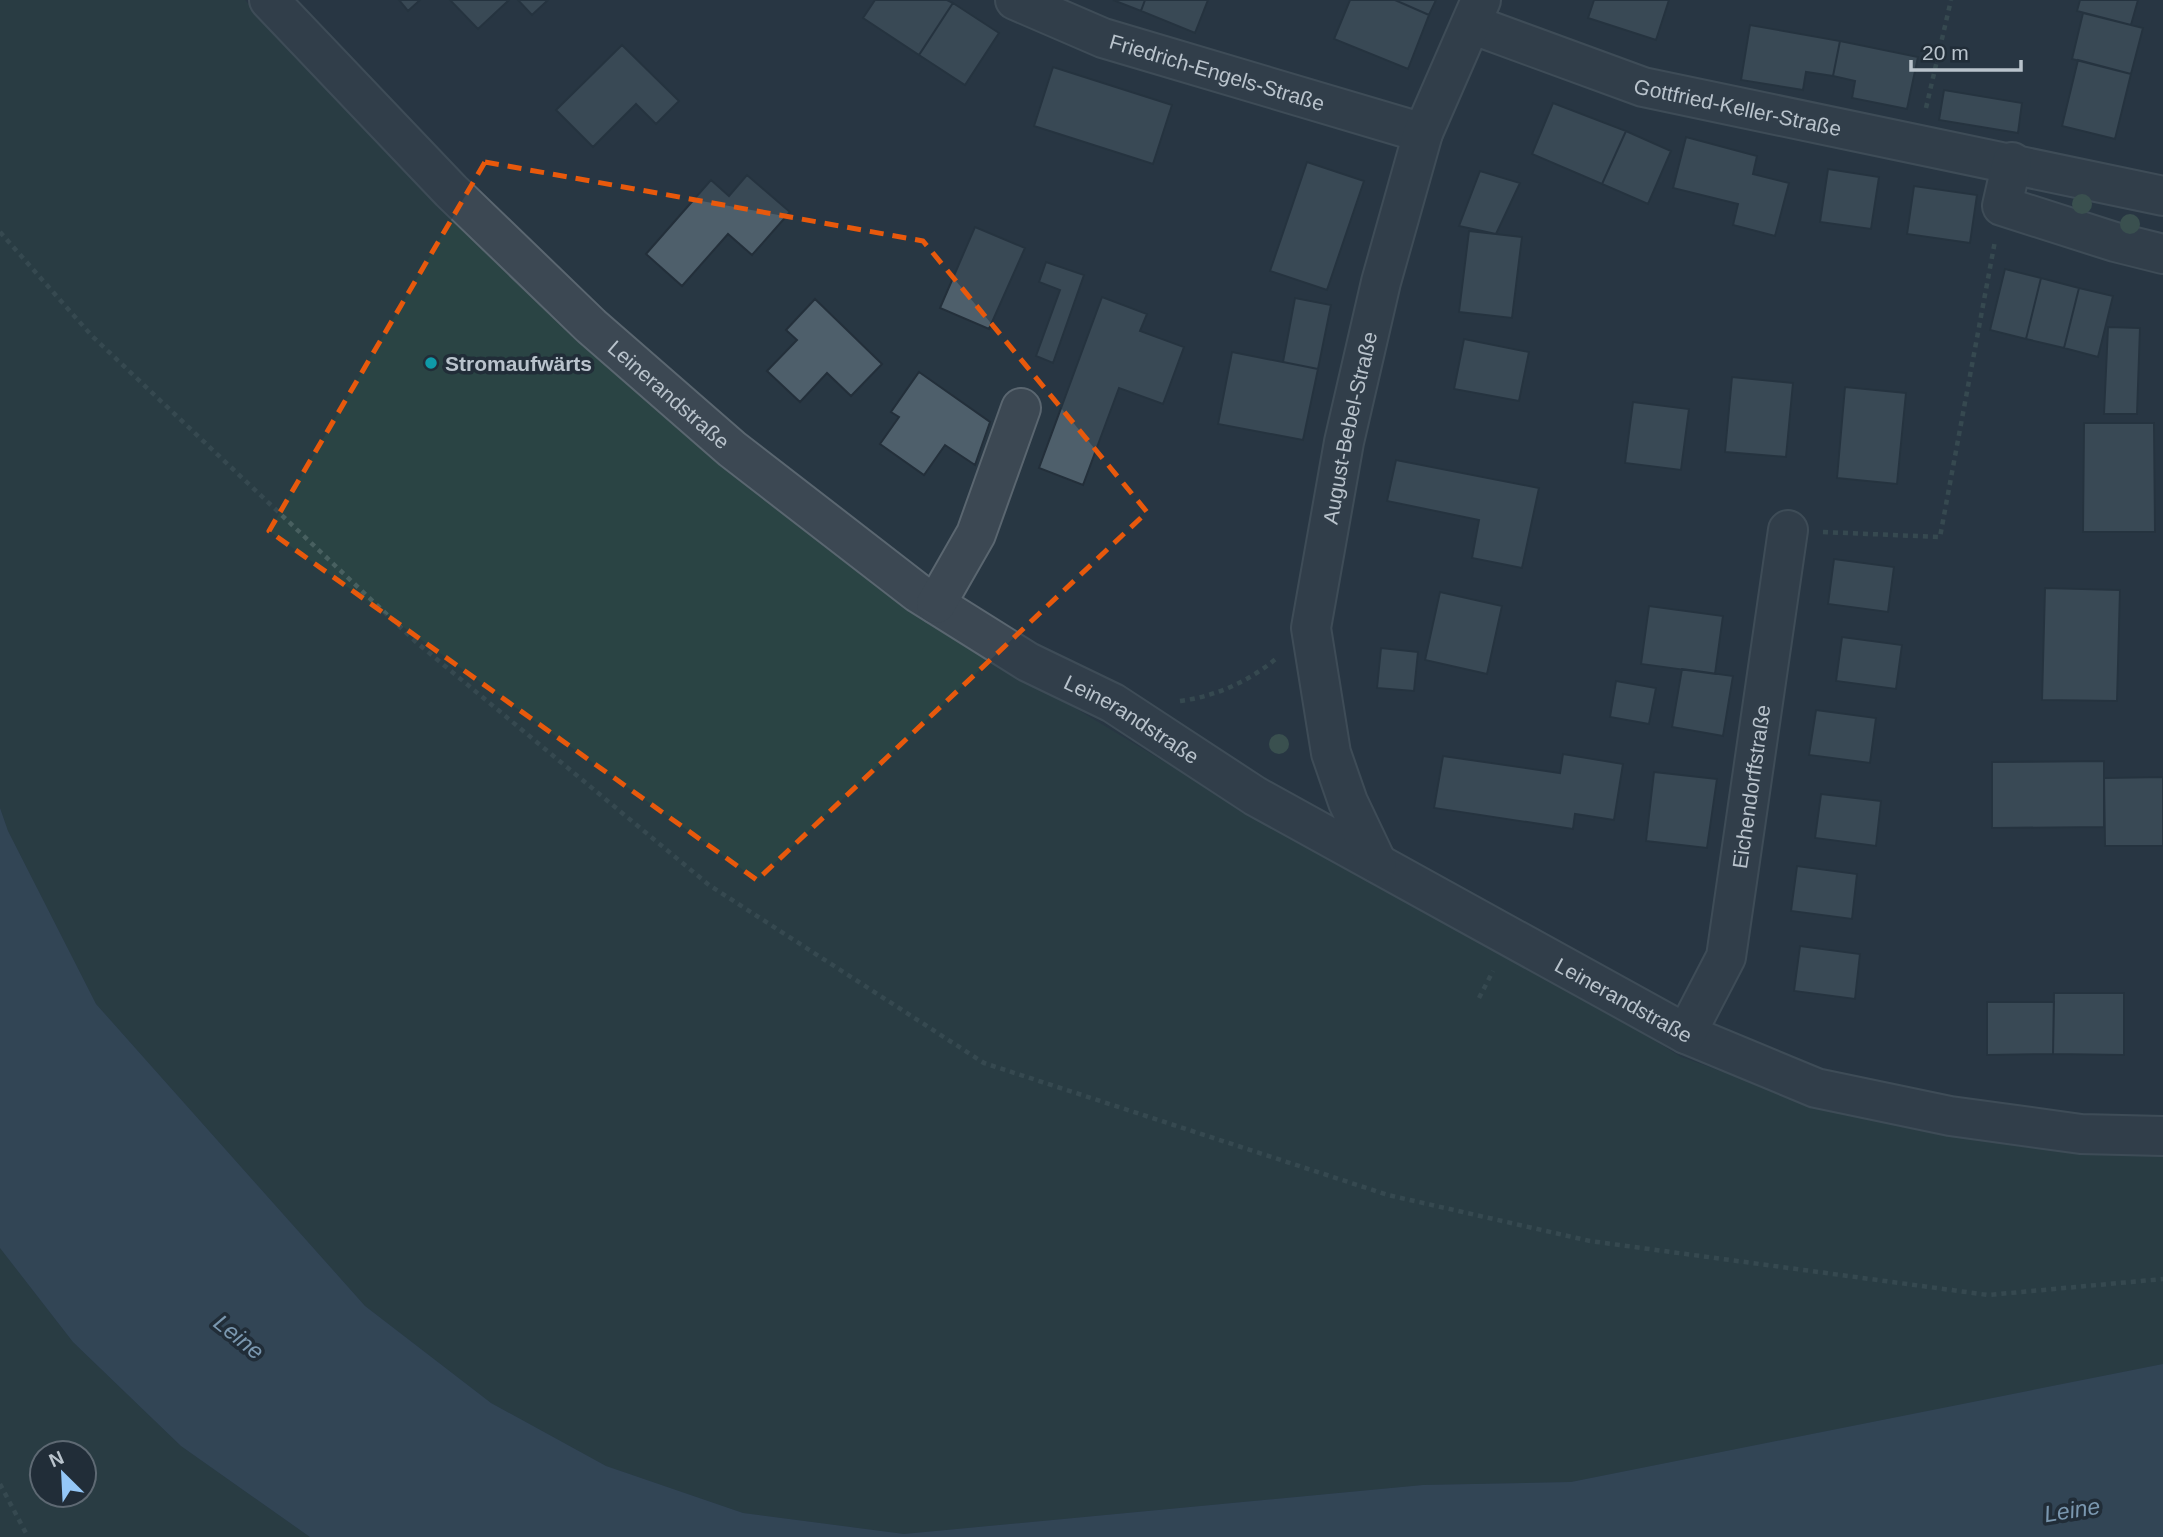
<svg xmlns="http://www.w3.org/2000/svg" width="2163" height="1537" viewBox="0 0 2163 1537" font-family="Helvetica,sans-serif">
	<rect width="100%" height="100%" fill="#283743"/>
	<path fill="#2a4444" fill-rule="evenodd" d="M0,0h245l24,28 751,647 191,115 307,167 163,100 130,46 352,48v213l-592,118 -148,3 -519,49 -161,-21 -137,-47 -115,-63 -126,-97 -269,-302 -88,-173 -8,-23z
		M0,1248l73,94 108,104 129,91h-310zM42,1453h42v42h-42z"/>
	<path fill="#3e576c" d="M0,808l8,23 88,173 269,302 126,97 115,63 137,47 161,21 519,-49 148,-3 592,-118v173h-1853l-129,-91 -108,-104 -73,-94z"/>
	<path fill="#4e5f6b" stroke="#232f3a" stroke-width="2" d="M399,0h21l-12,11z
		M450,0h59l-31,29z
		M518,0h30l-16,15z
		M875,0h72l6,3 -34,52 -56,-37z
		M1113,0h32l-4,11z
		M1145,0h63l-13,33 -54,-22z
		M1350,0h45l34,15 -21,54 -74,-30z
		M1395,0h41l-7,15z
		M1594,0h75l-13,40 -68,-22z
		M2080,0h58l-7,25 -54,-14z
		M953,3l46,30 -34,52 -46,-30z
		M2083,13l60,15 -12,46 -59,-15z
		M1750,25l90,16 -7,35 -27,-4 -3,18 -62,-10z
		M1840,41l78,16 -11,52 -55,-11 3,-17 -22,-5z
		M622,45l57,56 -23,23 -20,-20 -43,43 -37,-37z
		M2078,60l53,14 -16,65 -53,-13z
		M1053,67l119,38 -19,59 -119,-38z
		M1944,90l78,13 -4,30 -79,-13z
		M1553,103l73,28 -24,53 -70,-30z
		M1626,131l45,20 -23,53 -46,-20z
		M1686,137l71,19 -4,18 36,9 -14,53 -42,-11 5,-21 -65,-16z
		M1307,162l57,19 -37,109 -57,-19z
		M1828,169l51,8 -8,52 -51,-7z
		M1480,171l40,12 -24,51 -37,-8z
		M747,175l43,37 -38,43 -24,-21 -46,52 -36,-32 65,-74 18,16z
		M1914,186l63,9 -7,48 -63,-9z
		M975,227l50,21 -36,81 -49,-21z
		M1469,231l53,6 -10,81 -53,-6z
		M1046,262l38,13 -31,88 -17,-7 24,-66 -21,-8z
		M2005,269l36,9 -15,61 -36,-9z
		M2041,278l38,10 -15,60 -38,-9z
		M2079,288l34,8 -15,61 -34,-9z
		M1102,297l45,17 -7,17 44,16 -21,57 -44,-16 -36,97 -44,-17z
		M1295,298l36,7 -13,64 -35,-7z
		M815,299l67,65 -31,32 -24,-23 -27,29 -33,-31 30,-31 -11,-10z
		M2108,327l32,1 -3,86h-33z
		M1464,339l65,13 -10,49 -65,-12z
		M1232,352l86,17 -15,71 -85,-16z
		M919,372l71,50 -15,43 -30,-20 -21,30 -44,-31 19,-27 -8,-5z
		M1732,377l61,6 -7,74 -61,-5z
		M1845,387l61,6 -9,91 -60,-6z
		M1633,402l56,7 -8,61 -56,-7z
		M2084,423h70l1,109h-72z
		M1396,460l143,28 -17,80 -50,-10 7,-38 -92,-19z
		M1834,559l60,8 -6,45 -60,-8z
		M2045,588l75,2 -3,111 -75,-1z
		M1440,592l62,14 -15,68 -62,-14z
		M1649,606l74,10 -8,58 -74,-10z
		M1842,637l60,8 -6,44 -60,-8z
		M1381,648l37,4 -4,39 -37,-3z
		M1682,669l51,7 -10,60 -51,-9z
		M1616,681l40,7 -7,36 -39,-7z
		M1816,710l60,8 -6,45 -61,-8z
		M1563,754l60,10 -9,56 -39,-6 -2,15 -139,-21 9,-52 117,17z
		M2104,761v66l-112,1v-66z
		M1654,772l63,7 -10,69 -61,-7z
		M2163,777v69h-58l-1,-68z
		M1821,794l60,7 -5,45 -61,-8z
		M1797,866l60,8 -5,45 -61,-8z
		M1800,946l60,8 -5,45 -61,-8z
		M2054,993h70v62l-71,-1z
		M1987,1002h67l-1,52 -66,1z"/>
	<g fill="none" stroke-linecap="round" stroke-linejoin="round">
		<defs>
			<g id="minor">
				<path id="s1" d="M269,0l182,191 140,135 141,123 186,144 110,69 85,41 142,93 431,238 130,54 134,28 131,18 82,2"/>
				<path id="s2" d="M1015,0l88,38 320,95"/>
				<path id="s3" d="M1471,24l172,63 520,109"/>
				<path d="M2012,162l-10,44 113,36 48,12"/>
				<path d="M936,604l40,-70 45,-126"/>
				<path id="s4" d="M1377,863l-29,-61 -17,-49 -20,-125 33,-186 37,-160 42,-149 58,-133"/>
				<path id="s5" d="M1686,1034l40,-77 62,-427"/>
			</g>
		</defs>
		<use href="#minor" stroke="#5a6670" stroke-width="42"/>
		<path stroke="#486060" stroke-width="4.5" stroke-dasharray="5 5" stroke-linecap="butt" d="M1926,108l25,-108
			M0,232l92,104 324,306 293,243 275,178 404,132 202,46 398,54 175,-16
			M1823,532l117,5 55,-296
			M1180,701c37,-5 70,-20 98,-44
			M1479,998l14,-27
			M0,1484l28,53"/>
		<use href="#minor" stroke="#3c4853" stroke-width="38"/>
	</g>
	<g fill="#506f5e">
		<circle cx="2082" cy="204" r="10"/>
		<circle cx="2130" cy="224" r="10"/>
		<circle cx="1279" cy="744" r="10"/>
	</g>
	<path d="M0 0H2163V1537H0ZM485,162l438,79 224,271 -390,368 -488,-349z" fill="#283743" fill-opacity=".55" fill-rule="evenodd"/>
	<path fill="none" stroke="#e8590c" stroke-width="5" stroke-dasharray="14 9" stroke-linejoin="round" d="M485,162l438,79 224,271 -390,368 -488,-349z"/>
	<circle fill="#0f9aa8" stroke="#212d38" stroke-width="2.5" cx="431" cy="363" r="7"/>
	<g text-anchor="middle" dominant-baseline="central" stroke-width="7" stroke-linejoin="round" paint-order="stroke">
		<g font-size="21" fill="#b9c3cc" stroke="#212d38">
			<text stroke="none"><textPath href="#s2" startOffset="215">Friedrich-Engels-Straße</textPath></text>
			<text stroke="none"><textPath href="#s3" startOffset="280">Gottfried-Keller-Straße</textPath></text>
			<text stroke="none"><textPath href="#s1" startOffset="562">Leinerandstraße</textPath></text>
			<text stroke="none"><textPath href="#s4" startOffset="450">August-Bebel-Straße</textPath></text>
			<text stroke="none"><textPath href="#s1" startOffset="1129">Leinerandstraße</textPath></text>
			<text stroke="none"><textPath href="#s5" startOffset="259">Eichendorffstraße</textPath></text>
			<text stroke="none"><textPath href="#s1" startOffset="1696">Leinerandstraße</textPath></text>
		</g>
		<g font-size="21" font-weight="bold" fill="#b9c3cc" stroke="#212d38" text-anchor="start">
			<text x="445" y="363">Stromaufwärts</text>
		</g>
		<g font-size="23" font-style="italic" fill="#7a97af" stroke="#212d38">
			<text transform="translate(239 1337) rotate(39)">Leine</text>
			<text transform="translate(2072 1510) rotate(-9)">Leine</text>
		</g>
	</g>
	<g transform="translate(63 1474) rotate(336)"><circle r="33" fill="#212d38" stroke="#5e6973" stroke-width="2"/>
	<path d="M0-5L12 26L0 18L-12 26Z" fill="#94c7f7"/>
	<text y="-10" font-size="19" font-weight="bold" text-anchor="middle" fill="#b9c3cc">N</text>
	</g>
	<path d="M1911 60v10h110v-10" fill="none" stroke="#b9c3cc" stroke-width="3.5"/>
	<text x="1922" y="60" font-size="21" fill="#b9c3cc" stroke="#212d38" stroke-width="5" paint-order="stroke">20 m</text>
</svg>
